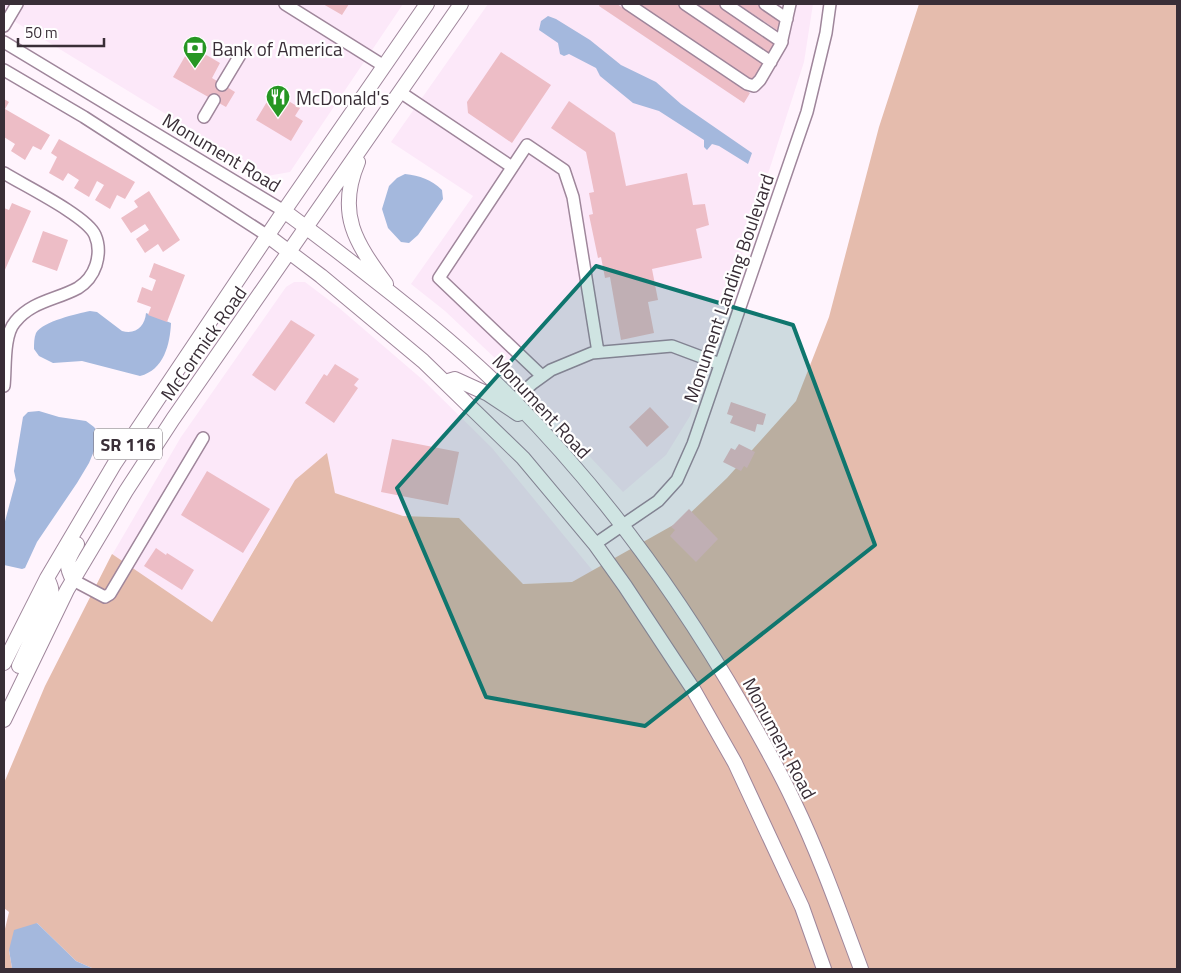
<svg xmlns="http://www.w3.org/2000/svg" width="1181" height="973" viewBox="0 0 1181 973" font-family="'Titillium Web',sans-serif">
	<rect width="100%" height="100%" fill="#fff4fd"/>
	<path fill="#fce8f9" d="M4,4h399l-113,168 -23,4 -263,-161z
		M488,4h325l-9,58 -114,354 -24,39 -43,37 -108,-115 -70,-66 -34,-27 62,-88 -82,-54z
		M294,282h11l33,25 85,73 69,68 101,123 -21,11 -49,2 -64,-66 -56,-2 -68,-23 -8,-39 -64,80 -51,88 -100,-67 69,-118 105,-150z"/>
	<path fill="#e5bcad" d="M919,4h258v965h-1083l-18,-8 -39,-38 -28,27 3,18 -8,1v-36l5,-21 -5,-4v-125l41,-97 67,-132 100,68 83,-142 32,-27 8,40 68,23 56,2 64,66 49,-2 112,-63 43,-41 69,-77 33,-84 50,-190z"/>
	<path fill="#a4b8dd" d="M548,16l8,3 34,21 31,25 35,17 25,22 71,49 -4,11 -29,-18 -7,-2 -5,6 -3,-3v-7l-45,-29 -26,-8 -33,-27 -4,-8 -27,-14 -5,2 -4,-2 -2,-11 -19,-13 2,-9z
		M405,174c15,2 26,5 37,16l1,9 -25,36 -9,8 -8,-1 -13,-14 -6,-19 7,-23 8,-8z
		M90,311l7,1 25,19c14,4 23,-5 24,-18l25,10c-1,21 -7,47 -31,53l-58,-15 -29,2 -14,-7 -5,-7c0,-6 0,-11 2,-16 7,-12 41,-19 54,-22z
		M39,411l20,6 27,4 8,6 3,4 2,8 -10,24 -12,20 -40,59 -12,26 -3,1 -18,-4v-40l12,-45 -2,-9 9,-54 5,-5z
		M37,923l39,38 18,8 -82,-1 -3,-18 5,-20z"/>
	<path fill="#edbdc6" d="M323,4h26l-7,11z
		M600,4h17l133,89 -6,10 -145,-97z
		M639,4h38l87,58 -12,18z
		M696,4h23l58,40 -7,10z
		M738,4h20l25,17 -6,9z
		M191,46l29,17 -8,15 23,14 -9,15 -53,-30z
		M501,52l50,33 -39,58 -44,-30 -1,-11z
		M277,94l23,14 -5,8 8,5 -12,20 -35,-21 15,-25 4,2z
		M4,99l5,3 -4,7 45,26 -9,15 -8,-4 -8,14 -14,-9 4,-7 -11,-7z
		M569,101l46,32 11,53 61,-13 6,32 12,-1 4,21 -13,4 6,29 -50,11 6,31 -10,2 6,31 -33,7 -11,-63 -5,1 -4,-21 -3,1 -9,-43 4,-1 -4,-21 5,-1 -8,-40 -35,-24z
		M59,139l76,43 -10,17 -8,-4 -7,14 -15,-9 9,-15 -7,-4 -8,16 -15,-9 5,-8 -11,-7 -5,8 -14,-8 8,-16 -6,-4z
		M149,191l31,49 -17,12 -5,-8 -13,9 -9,-14 13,-9 -4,-6 -14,9 -10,-15 17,-11 -4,-6z
		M12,203l19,8 -27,61v-64l5,2z
		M43,231l25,9 -11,31 -25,-9z
		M154,263l31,12 -18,47 -19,-7 3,-8 -14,-5 5,-15 10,4 4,-11 -7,-3z
		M291,320l24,15 -40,56 -23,-16z
		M335,364l24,15 -5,6 4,3 -24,35 -29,-20 19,-29 3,2z
		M731,402l35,12 -3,11 -6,-1 -2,8 -25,-9 3,-7 -6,-2z
		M650,407l19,20 -22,20 -18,-20z
		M392,439l67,13 -11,53 -67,-13z
		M739,444l16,8 -8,16 -3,-2 -3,5 -18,-9 8,-14 4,2z
		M207,471l63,38 -27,44 -62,-38z
		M689,509l29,30 -22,23 -26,-26 5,-6 -4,-3z
		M156,548l10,7 1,-2 27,17 -12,20 -38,-24z"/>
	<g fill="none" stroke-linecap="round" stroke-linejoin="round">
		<defs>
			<path id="minor" d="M285,4l99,62
				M628,4l119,80 7,2 6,-6 21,-36 9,-40
				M685,4l86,58
				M726,4l56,38
				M765,4l22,15
				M4,26l13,-22
				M4,42l280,169
				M4,70l80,47 184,119
				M222,85l18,-30
				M400,92l112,75
				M204,117l10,-17
				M4,173c19,12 83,43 91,62 4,9 4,20 1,30 -3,9 -10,18 -18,23 -22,12 -46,13 -63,34 -12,14 -9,46 -11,64
				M542,376l-103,-98 88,-133 37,25 9,27 25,155
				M514,400l19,-17 18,-13 41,-17 80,-7 48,18
				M595,544l63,-43 19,-21 16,-36 114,-332 19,-79 4,-29
				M73,580l32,17 5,-3 93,-156"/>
			<path id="major" d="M358,162c-22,52 -2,81 28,122
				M284,211c30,22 60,45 89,68 49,38 97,77 140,121 91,92 166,196 230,307 18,31 36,63 51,95 26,54 46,111 67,167
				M268,236l53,40 102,85 100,97 72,86 30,42 68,103 42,74 67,144 22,62
				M445,382l10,-3 33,15 30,20
				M73,580c-9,-16 -5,-21 4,-36
				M4,663l43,-85 68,-115 169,-252 143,-207
				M19,666l31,-66c3,-9 1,-14 -3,-22
				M4,720l63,-130 59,-99 47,-72 288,-415"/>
		</defs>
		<use href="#minor" stroke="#9f869b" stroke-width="14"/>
		<use href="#major" stroke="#9f869b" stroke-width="16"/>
		<use href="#minor" stroke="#fff" stroke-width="11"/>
		<use href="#major" stroke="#fff" stroke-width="14"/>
	</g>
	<path fill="#0f766e" fill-opacity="0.2" stroke="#0f766e" stroke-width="4" stroke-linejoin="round" d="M596,266l197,59 82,220 -230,181 -159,-29 -89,-209z"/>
	<defs>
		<symbol id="bank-pin" viewBox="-11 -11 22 30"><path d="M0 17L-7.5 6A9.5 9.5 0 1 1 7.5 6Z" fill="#269623" stroke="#fff"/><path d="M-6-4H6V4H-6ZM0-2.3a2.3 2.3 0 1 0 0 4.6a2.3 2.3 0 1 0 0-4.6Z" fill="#fff"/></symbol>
		<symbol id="restaurant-pin" viewBox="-11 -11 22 30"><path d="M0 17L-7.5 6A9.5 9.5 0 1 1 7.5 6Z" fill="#269623" stroke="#fff"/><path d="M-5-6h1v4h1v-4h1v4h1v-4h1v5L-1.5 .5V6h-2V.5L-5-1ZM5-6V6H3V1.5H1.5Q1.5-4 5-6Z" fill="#fff"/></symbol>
	</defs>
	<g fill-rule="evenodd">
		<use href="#bank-pin" x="181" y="34" width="28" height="38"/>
		<use href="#restaurant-pin" x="264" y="83" width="28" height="38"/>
	</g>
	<g text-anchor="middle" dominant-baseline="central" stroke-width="4.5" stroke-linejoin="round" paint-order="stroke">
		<rect fill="#fff" stroke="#746d73" stroke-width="1" x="94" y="428.5" width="68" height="31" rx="4"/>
		<g font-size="18" font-weight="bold" fill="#392e37">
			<text x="128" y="444">SR 116</text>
		</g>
		<g font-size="19" fill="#392e37" stroke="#fff" text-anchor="start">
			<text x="212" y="48">Bank of America</text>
			<text x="296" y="97">McDonald's</text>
		</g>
		<g font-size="19" fill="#392e37" stroke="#fff">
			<text transform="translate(222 152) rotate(31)">Monument Road</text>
			<text transform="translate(728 288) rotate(-71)">Monument Landing Boulevard</text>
			<text transform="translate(203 343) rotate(-55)">McCormick Road</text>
			<text transform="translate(542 406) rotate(47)">Monument Road</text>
			<text transform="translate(780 738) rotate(62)">Monument Road</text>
		</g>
	</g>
	<rect width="1181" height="973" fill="none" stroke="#392e37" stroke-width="10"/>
	<path d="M18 38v8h86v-8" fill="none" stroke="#392e37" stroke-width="2.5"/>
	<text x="25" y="38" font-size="15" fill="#392e37" stroke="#ffffff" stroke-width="4" paint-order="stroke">50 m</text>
</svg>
